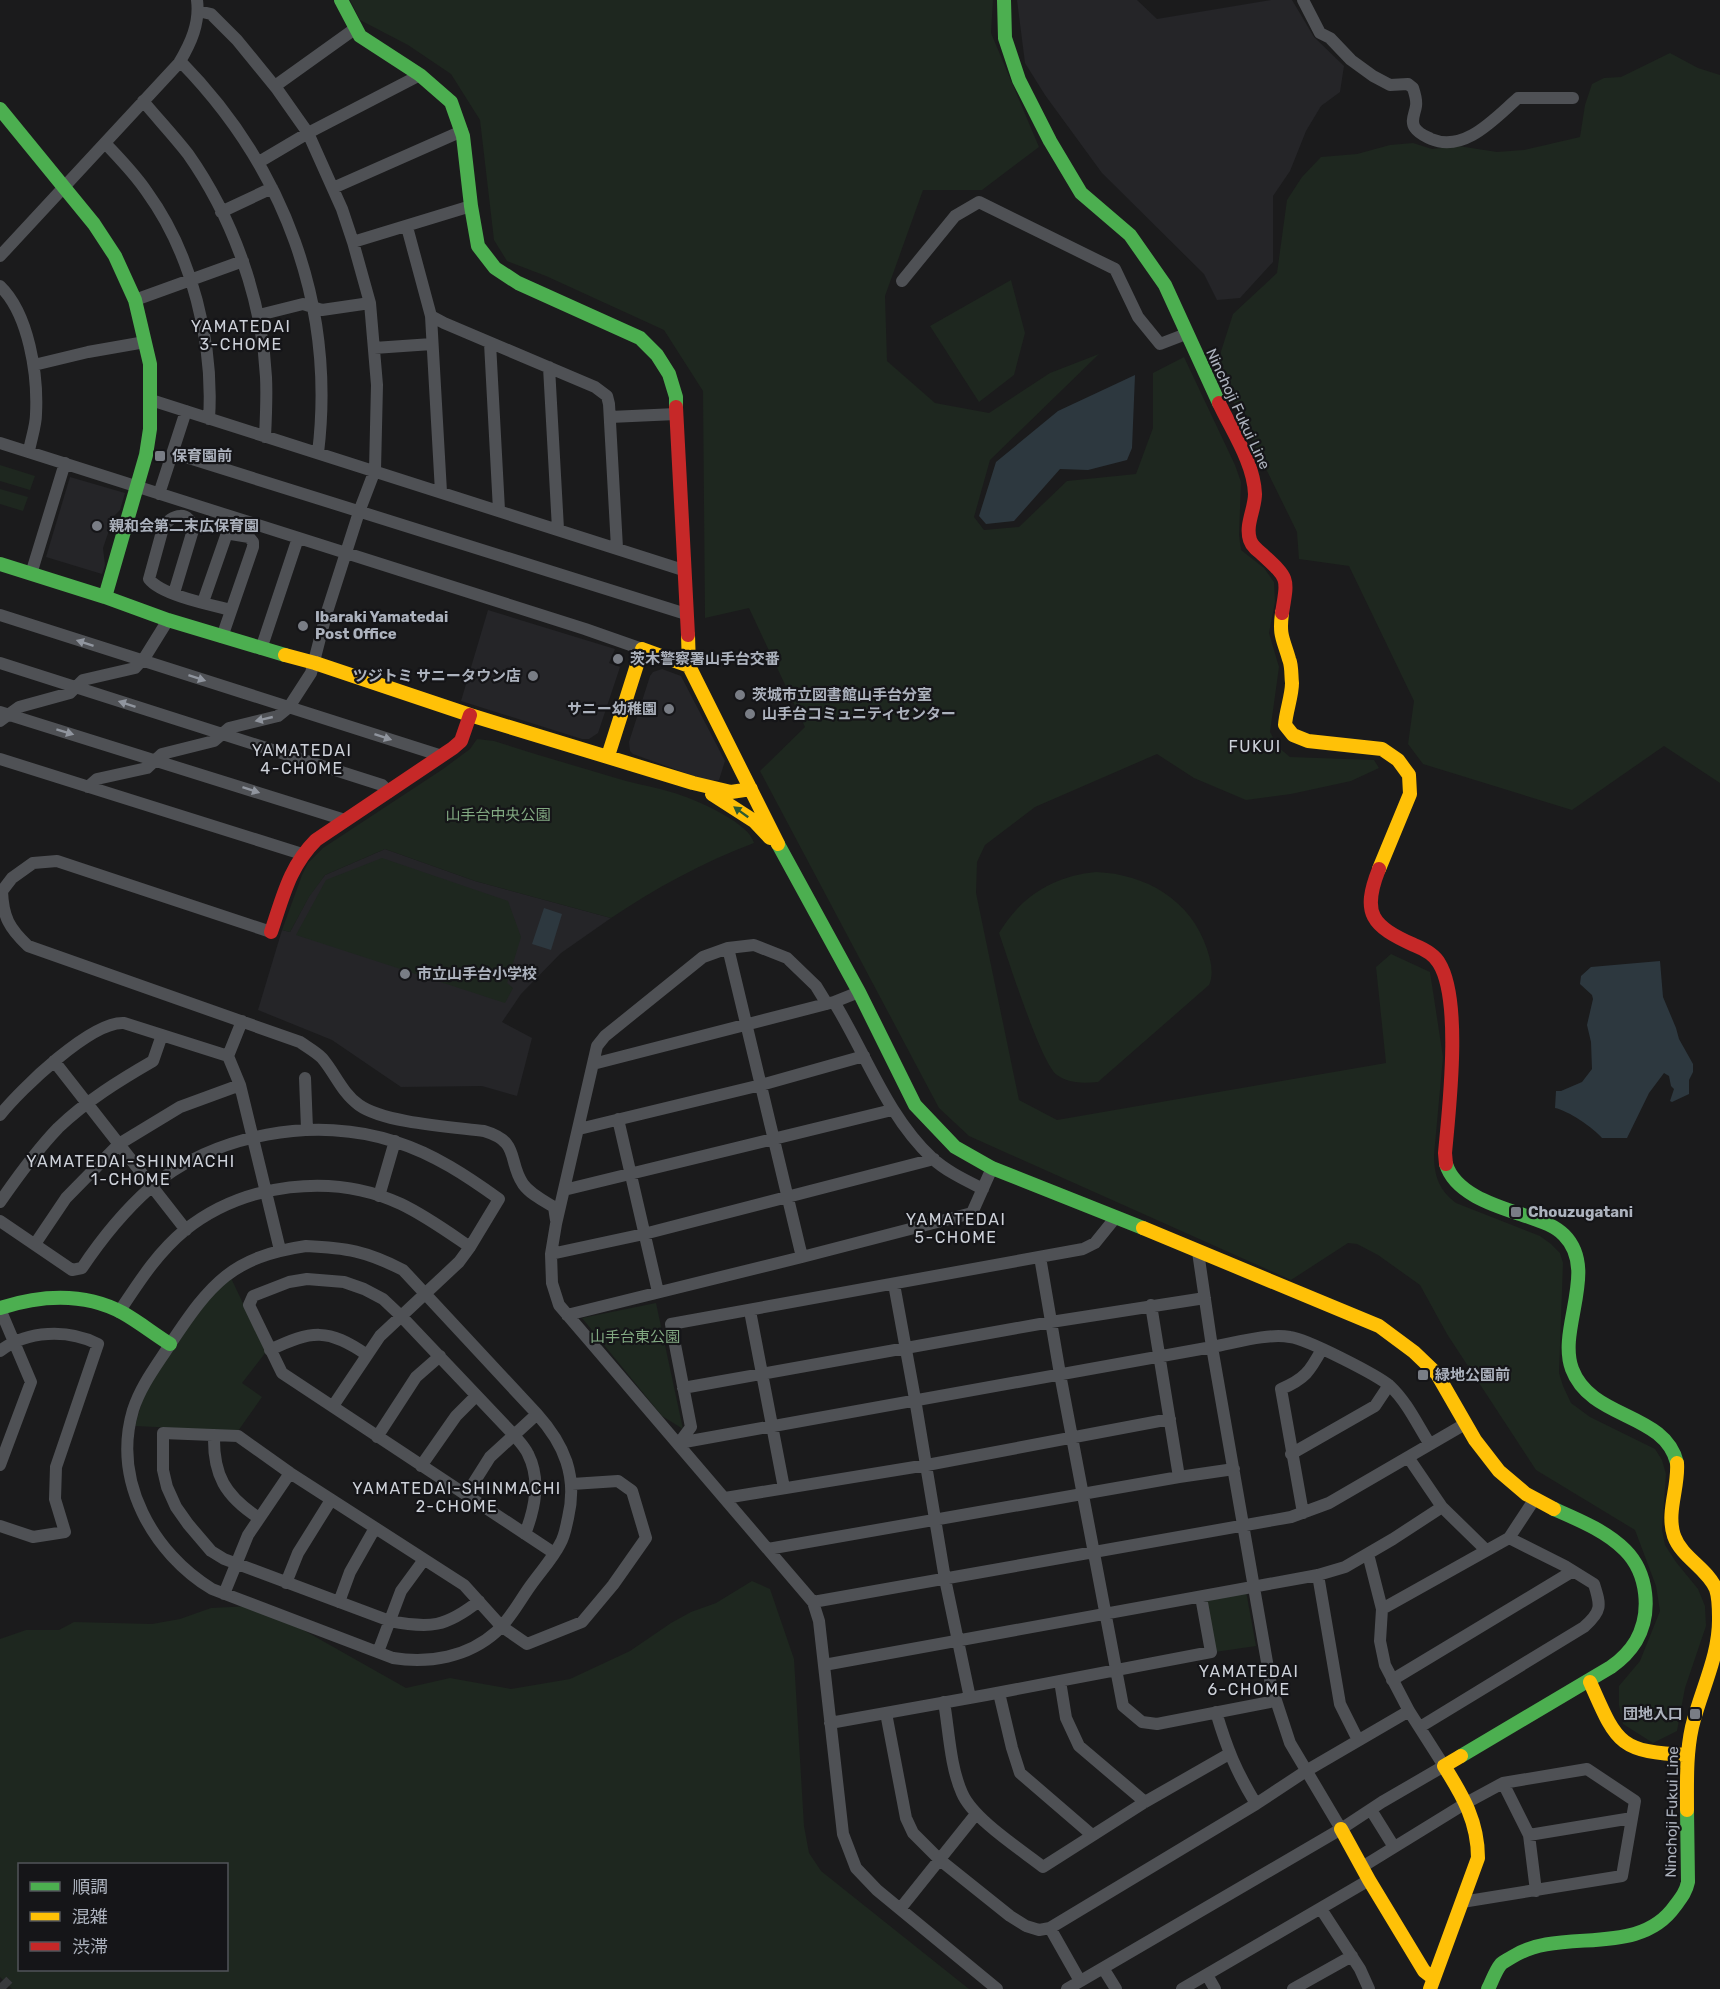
<svg xmlns="http://www.w3.org/2000/svg" width="1720" height="1989" viewBox="0 0 1720 1989" font-family="Rubik,'Noto Sans JP',sans-serif">
	<rect width="100%" height="100%" fill="#1b1b1c"/>
	<path fill="#252528" d="M1017,0h120l20,19 114,-19h21l22,37 30,29 -4,26 -19,14 -15,25 -16,40 -17,25v66l-33,36 -23,2 -13,-26 -102,-101 -57,-78 -20,-32z
		M70,477l55,16 -5,17 -6,6 -11,32 2,17 -3,9 -56,-17z
		M488,610l127,39 -6,14 11,4 -22,66 -9,6h-7l-121,-38z
		M662,669l19,7 44,85 -6,19h-14l-72,-26 -3,-3 -1,-9 21,-66 3,-4z
		M385,849l90,32 136,37 -50,35 -40,41 -19,28 30,16 -15,58 -35,-10 -81,1 -69,-47 -74,-30 24,-80 8,2 19,-36 16,-21z"/>
	<path fill="#1e271f" fill-rule="evenodd" d="M350,0h643l-2,33 48,114 -57,43h-59l-38,106 2,65 48,42 54,10 61,-40 49,-19 -109,106 -16,57 10,13 35,-3 48,-46 69,-7 17,-46v-55l31,-16 51,108 6,17 -2,53 2,15 23,18 10,14 1,20 -6,31 10,34 -9,65 8,15 12,10 84,3 5,8 -28,13 -60,13 -45,6 -52,-22 -37,-24 -122,53 -50,38 -8,17 -1,31 43,207 38,20 329,-57 -10,-96 15,-13 39,18 13,85 -9,98c0,21 5,35 22,48l84,33 11,8 9,9 3,10 -4,110 4,13 8,17 19,14 65,32 7,11 4,14 -4,56 3,15 11,17 22,27 7,17 1,20 -21,62 -8,43 -24,12 -30,-19 -4,-19v-19l21,-25 20,-50 -4,-25 -21,-56 -99,-60 -89,-136 -27,-49 -42,-30 -21,-11 -9,-1 -57,37 -322,-144 -30,-28 -179,-337 45,-44 -56,-119 -44,10 -2,-227 -39,-61 -118,-54 -39,-15 -13,-21 -14,-120 -29,-46 -43,-29 -48,-25z
		M1670,53l28,15 22,7v708l-56,-37 -92,64 -149,-46 -15,-20 6,-43 -65,-135 -50,-7 -2,-27 -81,-165 17,-53 44,-41 10,-73 15,-23 19,-20 36,-3 33,-9 23,-2 19,6 26,-3 39,6 27,-2 56,-13 5,-32 7,-21 12,-6 17,-1z
		M1011,280l14,53 -11,42 -35,27 -49,-76z
		M0,465l35,11 -5,14 -30,-9z
		M0,489l28,8 -5,14 -23,-7z
		M477,739l17,2c44,14 88,27 132,40 19,5 39,8 57,15 18,6 67,28 71,47 -51,19 -98,45 -143,75l-136,-37 -90,-32 -60,26 -16,22 -19,35 -8,-2 20,-55 6,-12 15,-15 120,-79 27,-20z
		M382,858l126,43 13,36 -14,46 6,5 -8,15 -209,-68 30,-55z
		M1096,872c50,2 95,28 111,77 4,12 7,25 2,36l-111,97c-14,1 -29,2 -41,-7 -16,-11 -49,-117 -58,-142 22,-37 55,-57 97,-61z
		M231,1278l35,74 -24,31 20,14 -24,34 -103,-5 10,-35 56,-86z
		M656,1303l27,126 -21,-13 -80,-98z
		M752,1581l18,8 24,70 10,167 5,27 12,18 148,118h-957l-12,-12v-338l26,-9h33l15,-8 78,2 28,-5 31,-11 41,-2 30,12 124,70 44,-10 61,11 59,-10 60,-28 41,-28 20,-11 25,-9zM20,1864h206v106h-206z
		M1246,1591l10,55 -41,6 -10,-54z"/>
	<path fill="#2d383f" d="M1135,375l-3,73 -5,12 -39,10 -28,-1 -46,52 -28,3 -7,-8 17,-54 62,-51z
		M544,908l18,6 -11,36 -19,-6z
		M1660,961l3,36 13,31 3,11 14,25v8l-4,8v14l-17,8 -2,-1 4,-12 -3,-3 -2,-10 -5,-3 -15,20 -22,45h-25c-8,-10 -35,-28 -47,-30l1,-17h5l21,-9 10,-13 -1,-27 -4,-17 6,-26 -1,-4 -12,-11 1,-8 10,-9z"/>
	<g fill="none" stroke-linecap="round" stroke-linejoin="round">
		<path stroke="#38393c" stroke-width="18" stroke-dasharray="18 9" stroke-linecap="butt" d="M0,1983l6,6"/>
		<path stroke="#4f5155" stroke-width="12" d="M1303,0l17,33 10,5 21,22 22,16 17,9 18,-1 5,4c2,6 4,12 3,18 -1,8 -6,15 -1,22 4,6 10,8 16,11 34,14 64,-21 87,-41h55
			M180,61c104,106 156,244 138,392
			M275,86l81,-58
			M143,101c15,18 31,35 45,53 45,64 74,145 78,223 1,20 0,40 -1,60
			M105,143c15,16 30,31 42,49 45,62 67,151 62,227
			M259,162l49,-29 112,-58
			M333,188l129,-57
			M221,212l51,-24
			M407,227l24,89 13,7 151,64 12,9 2,8 8,144
			M353,242l118,-36
			M0,256l179,-193c12,-20 21,-40 18,-63
			M902,281l53,-65 24,-14 136,67 23,48 22,27 26,-10
			M0,286c29,28 38,89 36,128 0,12 -5,25 -7,37
			M135,300l108,-39
			M259,315l44,-11 19,6 48,-7
			M431,316l10,176
			M490,343l9,167
			M374,348l58,-4
			M34,365l54,-13 57,-10
			M549,367l9,162
			M151,400l532,170
			M610,417l66,-3
			M0,443l585,186 57,20
			M173,453l513,161
			M159,494l27,-83
			M31,574l34,-111
			M174,593l19,-63c-2,-20 -22,-17 -30,-2l-14,51c12,16 62,26 82,31
			M203,602l23,-66 5,-2 18,3 4,5v5l-31,90
			M0,615l442,141
			M261,649l37,-111
			M0,663l382,122 7,7
			M0,712l345,108
			M0,721l19,-14 51,-14 13,-13 52,-12 10,-11 23,-37
			M0,759l302,95
			M88,787l9,-8 50,-11 15,-14 52,-13 15,-13 49,-12 11,-9 22,-34 15,-58 33,-103 16,-42 2,-85 -7,-82 -17,-61 -11,-33 -34,-76 -31,-44 -40,-49 -26,-26 -13,-3
			M271,932l-214,-71 -24,2 -21,15 -10,13c1,26 7,37 26,55l272,96c7,5 16,10 22,16 13,15 20,35 37,47 25,18 93,22 125,26 37,11 23,29 39,53 7,10 21,17 31,23l2,13
			M728,948l74,309
			M834,1002c32,52 53,114 98,156 14,13 33,22 51,31
			M827,1004l-11,-18 -29,-28 -33,-13 -26,3 -25,9 -98,79 -8,10 -41,178 -5,30 1,29 7,22 254,297 6,19 24,213 13,34 21,22 120,99
			M228,1056l14,-35
			M54,1061l132,169
			M593,1064l241,-62 25,-10
			M305,1078l2,51
			M0,1115c21,-26 91,-94 124,-92l104,33 12,29 40,165
			M618,1119l40,173
			M579,1129l182,-44 103,-29
			M564,1190l328,-80
			M379,1196l16,-55
			M0,1202c18,-26 36,-51 58,-74 28,-27 62,-48 95,-67l9,-26
			M0,1221l72,49 10,-2c20,-30 41,-56 68,-80 63,-54 167,-73 246,-46 38,12 71,34 103,57l-29,48 -11,15 -79,74 -47,70
			M35,1244l31,-46 53,-54 61,-37 60,-22
			M306,1246c41,2 60,5 97,24l134,144c27,30 41,62 31,104 -2,8 -3,18 -8,26 -7,14 -19,27 -29,41 -11,15 -21,35 -35,47 -28,25 -67,32 -103,26l-181,-69c-59,-36 -100,-108 -79,-179 8,-25 24,-45 38,-67 40,-60 61,-86 135,-97z
			M1198,1252l14,95 59,338 19,58 51,86
			M551,1254l93,-20 290,-75
			M1040,1257l20,117 63,332 19,16 15,2 118,-23
			M894,1284l21,115 30,180 25,119
			M1151,1305l28,172
			M0,1309l31,73 -31,83
			M750,1311l34,177
			M119,1312c20,-30 38,-59 66,-82 59,-47 148,-58 216,-26 25,12 47,28 69,43
			M567,1315l235,-58 170,-44 20,-45
			M270,1350c42,-20 58,-22 97,5
			M0,1351c27,-21 68,-22 98,-7l-42,123 -1,32 10,33 -32,5 -33,-11
			M683,1388l368,-66 154,-24
			M214,1435c-1,40 11,61 45,83
			M377,1437l39,-60 24,-21
			M679,1443l533,-96c23,-4 55,-14 78,-10 17,2 87,38 100,49 17,16 27,38 39,57
			M679,1443l12,-16 -20,-103 412,-75 12,-6 21,-26
			M1291,1454l84,-48 14,-21
			M1408,1457l34,50 44,43
			M421,1466l35,-50 20,-20
			M466,1495l24,-38 47,-43
			M725,1498l202,-33 243,-46
			M1303,1513l-22,-124c24,-10 29,-18 41,-40
			M525,1534c10,-26 16,-54 3,-80 -3,-7 -10,-14 -15,-20l-112,-118 -18,-17 -19,-10 -20,-7 -37,-3 -18,3 -36,14 -4,9 33,68 272,180
			M768,1549l411,-72 55,-8
			M1318,1575l22,129 18,36
			M286,1583l12,-30 33,-53
			M224,1594l24,-59 42,-62
			M479,1601c-33,26 -49,28 -89,20l-166,-62 -13,-8 -23,-27 -12,-17 -9,-20 -4,-17v-37l75,3 52,37 174,112 37,41 26,18 55,-22 31,-37 33,-47 -14,-47 -14,-10 -46,3
			M339,1602l11,-30 25,-44
			M813,1602l478,-85 38,-14 136,-79
			M1382,1609l127,-71 25,-38
			M378,1652l23,-61 22,-30
			M824,1665l494,-90 27,-8 48,-28 49,-32
			M1392,1680l181,-109
			M1060,1681l6,37 13,28 66,56
			M999,1693l13,55 8,25 72,62
			M944,1702c5,29 6,64 18,91 11,26 58,56 81,74l102,-65 84,-48
			M1216,1712c11,37 20,59 40,92
			M886,1713l20,105 7,15 27,27 70,56 16,10 13,4 11,-2 206,-124 50,-33 103,-60
			M830,1723l156,-28 225,-43 -10,-55
			M1420,1727l164,-100c18,-16 17,-21 10,-43l-29,-18 -56,-28
			M1503,1783l26,52 103,-17
			M1371,1810l23,37
			M1529,1835l7,56
			M1362,1867l104,-64 37,-20 84,-14 48,32 -13,75 -160,26
			M900,1909l76,-95
			M1321,1909l39,60 9,20
			M1050,1928l30,53
			M1103,1968l13,21
			M1207,1975l8,14
			M1067,1989l274,-160 41,-27 62,-36 -35,-55 -24,-46 -5,-24 2,-32 -14,-55
			M1182,1989l187,-109
			M1293,1989l59,-33"/>
		<path stroke="#4caf50" stroke-width="14" d="M341,0l19,36 60,39 31,27 12,34 8,70 7,40 17,22 23,15 122,55 17,17 12,19 7,23v10
			M1004,0l1,38 14,42 31,61 31,52 49,42 35,50 54,118
			M0,109l94,115 21,32 20,44 15,64v65l-4,26 -41,142
			M0,564l105,33 63,23 117,35
			M778,844l81,148 56,113 40,42 37,21 151,60
			M1446,1164c9,30 50,42 77,51 14,5 30,9 41,20 35,35 -7,94 8,134 19,51 93,43 105,94
			M0,1308c41,-13 84,-16 123,5 16,9 31,21 47,31
			M1461,1756l150,-89c10,-7 19,-16 25,-26 16,-28 12,-68 -11,-91 -19,-19 -46,-30 -71,-41
			M1488,1989c4,-7 7,-18 13,-25 3,-3 8,-5 11,-7 48,-31 126,2 163,-51 6,-8 11,-14 13,-24l-1,-72"/>
		<path stroke="#ffc107" stroke-width="14" d="M1282,613c-3,23 1,25 7,46 3,7 2,16 3,24 0,13 -6,28 -7,42l8,10 15,6 74,8 16,11 11,15 1,19 -31,75
			M688,635l1,31 89,178
			M285,655l30,8 155,52 223,68 38,9 20,-3
			M608,756l34,-107 47,17
			M712,794l42,27 16,17
			M1143,1228l236,98 35,26 23,22 38,66 24,31 27,23 28,15
			M1677,1463c2,24 -11,49 -3,73 8,22 33,32 42,53 3,9 3,19 3,28 1,38 -18,73 -27,110 -6,27 -5,55 -5,83
			M1590,1682c27,61 28,70 98,73
			M1341,1829l28,51 55,91 9,7
			M1430,1989l48,-131c0,-36 -15,-62 -34,-92l17,-10"/>
		<path stroke="#c62828" stroke-width="14" d="M1219,403c13,28 35,60 36,91 0,15 -10,31 -5,46 2,6 7,10 12,14 27,25 26,23 20,59
			M676,407l12,228
			M1379,869c-18,45 -7,57 35,76 10,4 20,9 25,18 23,37 10,146 6,190l1,11
			M271,932c12,-35 18,-65 45,-92l137,-92 8,-7 9,-26"/>
	</g>
	<defs><path id="oneway-solid" d="M-6-.8H1V-3.2L6.5 0L1 3.2V.8H-6Z" transform="scale(1.5)"/></defs>
	<g fill="#90959e">
		<use href="#oneway-solid" transform="translate(85 643) rotate(-162)"/>
		<use href="#oneway-solid" transform="translate(197 678) rotate(18)"/>
		<use href="#oneway-solid" transform="translate(127 704) rotate(-162)"/>
		<use href="#oneway-solid" transform="translate(264 719) rotate(167)"/>
		<use href="#oneway-solid" transform="translate(65 732) rotate(17)"/>
		<use href="#oneway-solid" transform="translate(383 737) rotate(18)"/>
		<use href="#oneway-solid" transform="translate(251 790) rotate(18)"/>
	</g>
	<use fill="#2e5a31" href="#oneway-solid" transform="translate(741 812) rotate(-144)"/>
	<g fill="#797d85" stroke="#151518" stroke-width="2">
		<rect x="154" y="450" width="12" height="12" rx="3"/>
		<circle cx="97" cy="526" r="6"/>
		<circle cx="303" cy="626" r="6"/>
		<circle cx="618" cy="659" r="6"/>
		<circle cx="533" cy="676" r="6"/>
		<circle cx="740" cy="695" r="6"/>
		<circle cx="669" cy="709" r="6"/>
		<circle cx="750" cy="714" r="6"/>
		<circle cx="405" cy="974" r="6"/>
		<rect x="1510" y="1206" width="12" height="12" rx="3"/>
		<rect x="1417" y="1369" width="12" height="12" rx="3"/>
		<rect x="1689" y="1708" width="12" height="12" rx="3"/>
	</g>
	<g text-anchor="middle" dominant-baseline="central" stroke-width="4.5" stroke-linejoin="round" paint-order="stroke">
		<g font-size="15" fill="#acb2bd" stroke="#151518">
			<text transform="translate(1238 409) rotate(65)">Ninchoji Fukui Line</text>
			<text transform="translate(1672 1812) rotate(-89)">Ninchoji Fukui Line</text>
		</g>
		<g font-size="15" font-weight="bold" fill="#acb2bd" stroke="#151518" text-anchor="start">
			<text x="172" y="456">保育園前</text>
			<text x="109" y="526">親和会第二末広保育園</text>
			<text x="315" y="617">Ibaraki Yamatedai<tspan x="315" dy="17">Post Office</tspan></text>
			<text x="630" y="659">茨木警察署山手台交番</text>
			<text x="521" y="676" text-anchor="end">ツジトミ サニータウン店</text>
			<text x="752" y="695">茨城市立図書館山手台分室</text>
			<text x="657" y="709" text-anchor="end">サニー幼稚園</text>
			<text x="762" y="714">山手台コミュニティセンター</text>
			<text x="417" y="974">市立山手台小学校</text>
			<text x="1528" y="1212">Chouzugatani</text>
			<text x="1435" y="1375">緑地公園前</text>
			<text x="1683" y="1714" text-anchor="end">団地入口</text>
		</g>
		<g font-size="15" fill="#82a982" stroke="#151518">
			<text x="498" y="815">山手台中央公園</text>
			<text x="635" y="1337">山手台東公園</text>
		</g>
		<g font-size="16" letter-spacing="1.5" fill="#cdd1d9" stroke="#151518">
			<text x="241" y="326">YAMATEDAI<tspan x="241" dy="18">3-CHOME</tspan></text>
			<text x="1255" y="746">FUKUI</text>
			<text x="302" y="750">YAMATEDAI<tspan x="302" dy="18">4-CHOME</tspan></text>
			<text x="131" y="1161">YAMATEDAI-SHINMACHI<tspan x="131" dy="18">1-CHOME</tspan></text>
			<text x="956" y="1219">YAMATEDAI<tspan x="956" dy="18">5-CHOME</tspan></text>
			<text x="457" y="1488">YAMATEDAI-SHINMACHI<tspan x="457" dy="18">2-CHOME</tspan></text>
			<text x="1249" y="1671">YAMATEDAI<tspan x="1249" dy="18">6-CHOME</tspan></text>
		</g>
	</g>
	<rect x="18" y="1863" width="210" height="108" fill="#151518" stroke="#51545a" stroke-width="1.5"/>
	<rect x="30" y="1882" width="30" height="9" fill="#4caf50" stroke="#51545a" stroke-width="1.5"/>
	<text x="72" y="1893" font-size="18" fill="#acb2bd">順調</text>
	<rect x="30" y="1912" width="30" height="9" fill="#ffc107" stroke="#51545a" stroke-width="1.5"/>
	<text x="72" y="1923" font-size="18" fill="#acb2bd">混雑</text>
	<rect x="30" y="1942" width="30" height="9" fill="#c62828" stroke="#51545a" stroke-width="1.5"/>
	<text x="72" y="1953" font-size="18" fill="#acb2bd">渋滞</text>
</svg>
